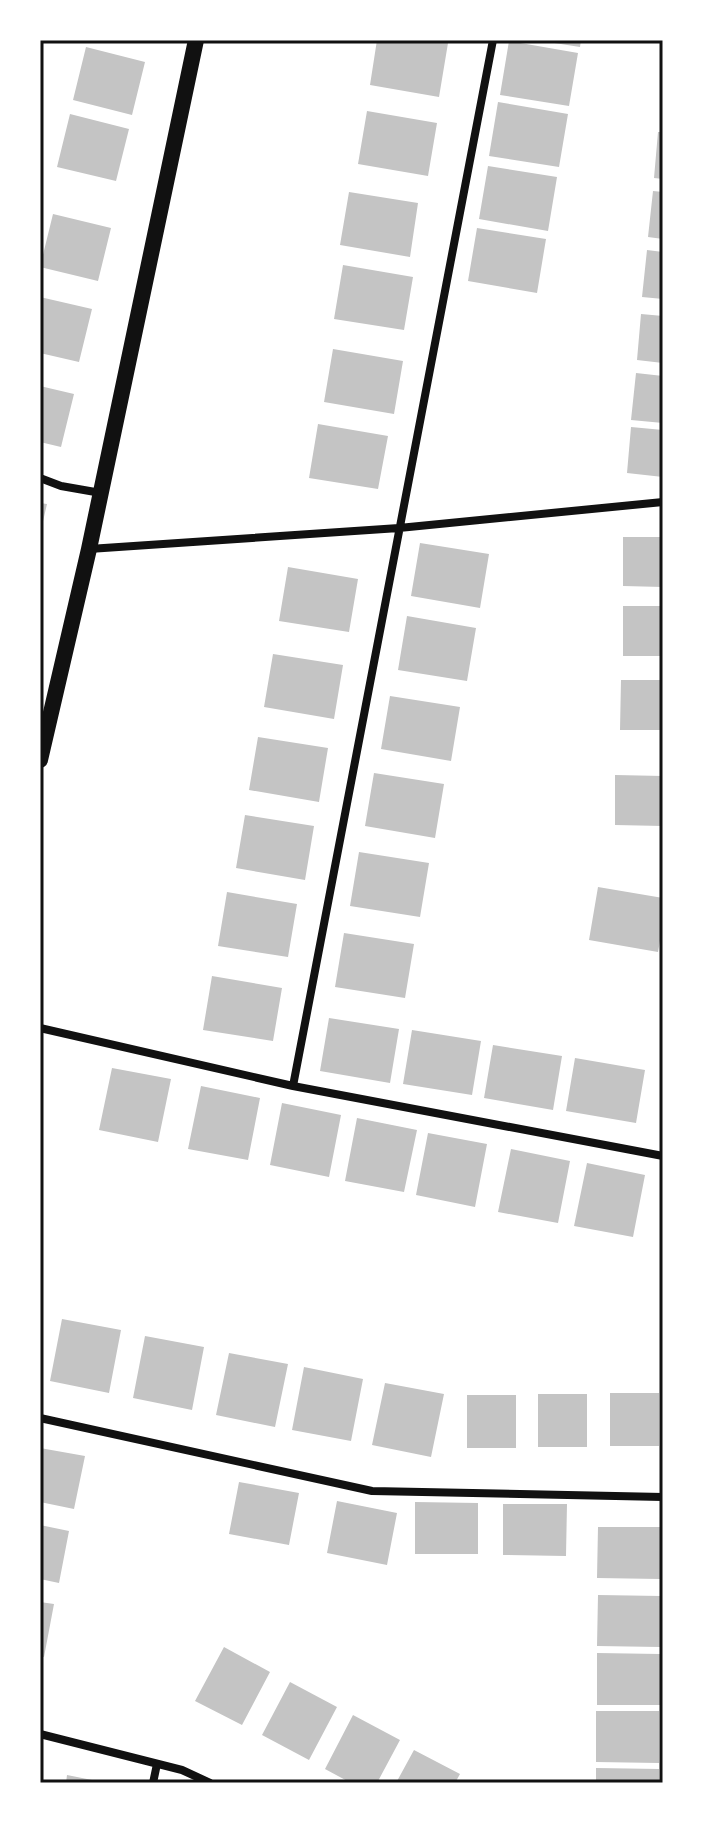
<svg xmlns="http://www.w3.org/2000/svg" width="703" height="1823" viewBox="0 0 703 1823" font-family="'Asap Condensed',sans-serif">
	<rect width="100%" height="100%" fill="#fff"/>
	<path fill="#c4c4c4" d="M377,40h51l20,3 -9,54 -69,-12z
		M548,40h33l-1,7 -32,-5z
		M509,41l69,12 -9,53 -69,-11z
		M86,47l59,15 -13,53 -59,-15z
		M498,102l70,12 -9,53 -70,-11z
		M367,111l70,12 -9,53 -70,-12z
		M70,114l59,15 -13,52 -59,-14z
		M658,132h5v47l-9,-1z
		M488,166l69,11 -9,54 -69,-12z
		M653,191l10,1v47l-15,-2z
		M349,192l69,11 -8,54 -70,-12z
		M53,214l58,14 -13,53 -58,-14z
		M477,228l69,11 -9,54 -69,-12z
		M647,250l16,2v47l-21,-2z
		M343,265l70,12 -9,53 -70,-11z
		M40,297l52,12 -13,53 -39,-9z
		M641,314l22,2v47l-26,-3z
		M333,349l70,12 -9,53 -70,-12z
		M636,373l27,3v47l-32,-3z
		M40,386l34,8 -13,53 -21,-5z
		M318,424l70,12 -10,53 -69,-11z
		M631,427l32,3v47l-36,-4z
		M40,503l7,1 -6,26h-1z
		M623,537h40v50l-40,-1z
		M420,543l69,11 -9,54 -69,-12z
		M288,567l70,12 -9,53 -70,-11z
		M623,606h40v50h-40z
		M407,616l69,12 -9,53 -69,-11z
		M273,654l70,11 -9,54 -70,-12z
		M621,680h42v50h-43z
		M390,696l70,11 -9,54 -70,-12z
		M258,737l70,11 -9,54 -70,-12z
		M374,773l70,11 -9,54 -70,-12z
		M615,775l48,1v50l-48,-1z
		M245,815l69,11 -9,54 -69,-12z
		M359,852l70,11 -9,54 -70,-11z
		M598,887l65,11v26l-5,28 -69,-12z
		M227,892l70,12 -9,53 -70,-11z
		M344,933l70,11 -9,54 -70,-11z
		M212,976l70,12 -9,53 -70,-11z
		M329,1018l70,11 -9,54 -70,-12z
		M412,1030l69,11 -9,54 -69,-11z
		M493,1045l69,11 -9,54 -69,-12z
		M575,1058l70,12 -9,53 -70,-12z
		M112,1068l59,11 -13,63 -59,-12z
		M201,1086l59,12 -12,62 -60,-11z
		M282,1103l59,12 -12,62 -59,-12z
		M357,1118l60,12 -13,62 -59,-11z
		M428,1133l59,11 -12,63 -59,-12z
		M511,1149l59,12 -12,62 -60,-11z
		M587,1163l58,12 -12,62 -59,-11z
		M62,1319l59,11 -12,63 -59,-12z
		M145,1336l59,11 -12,63 -59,-12z
		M229,1353l59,11 -13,63 -59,-12z
		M304,1367l59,12 -12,62 -59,-11z
		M385,1383l59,11 -13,63 -59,-12z
		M610,1393h49v53h-49z
		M538,1394h49v53h-49z
		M467,1395h49v53h-49z
		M40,1448l45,8 -11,53 -34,-7z
		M239,1482l60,11 -10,52 -60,-11z
		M337,1501l60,12 -10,52 -60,-12z
		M415,1502l63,1v51h-63z
		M503,1504h64l-1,52 -63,-1z
		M40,1525l29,6 -10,52 -19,-4z
		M598,1527h63l-1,52 -63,-1z
		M598,1595l63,1 -1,51 -63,-1z
		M40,1602l14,2 -10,53 -4,-1z
		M224,1647l46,25 -28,53 -47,-24z
		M597,1653l63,1v51h-63z
		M290,1682l47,25 -28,53 -47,-25z
		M596,1711h63v52l-63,-1z
		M353,1715l47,25 -23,43h-26l-26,-14z
		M414,1750l46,24 -5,9h-59z
		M596,1768l63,1v14h-63z
		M67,1775l35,7v1h-36z"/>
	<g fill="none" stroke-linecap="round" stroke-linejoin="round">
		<path stroke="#111" stroke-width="8" d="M40,478l21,8 40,7
			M89,549l310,-21 264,-26
			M40,1028l253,58 370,70
			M293,1086l200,-1046
			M40,1418l332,73 291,6
			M40,1734l142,36 28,13
			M153,1783l4,-19"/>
		<path stroke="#111" stroke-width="16" d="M40,760l49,-211 107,-509"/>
	</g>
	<rect width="703" height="1823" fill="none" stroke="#ffffff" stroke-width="84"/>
	<rect x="42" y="42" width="619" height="1739" fill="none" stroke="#111" stroke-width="3"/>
</svg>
